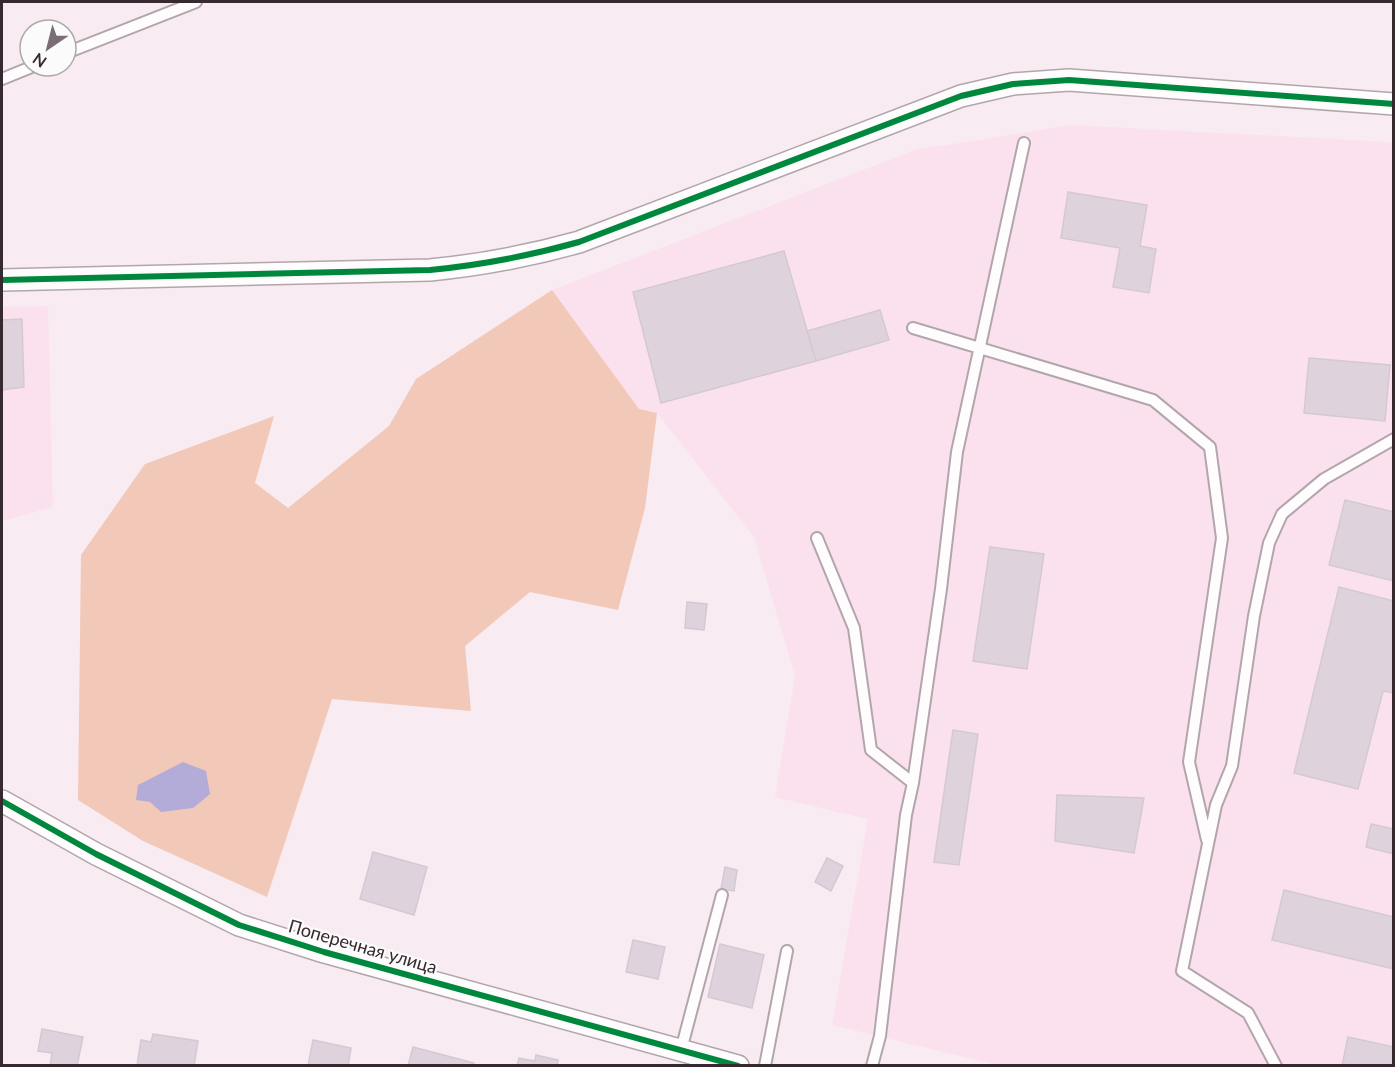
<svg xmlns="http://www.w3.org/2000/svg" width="1395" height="1067" viewBox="0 0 1395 1067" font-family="Lato,sans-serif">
	<rect width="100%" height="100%" fill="#f8ebf1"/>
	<path fill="#fbe1ed" d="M1070,125l302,16 21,2v922h-396l-165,-40 36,-206 -93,-22 20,-121 -41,-139 -97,-124 -18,-4 -87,-119 363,-140z
		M48,306l5,201 -51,14v-214z"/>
	<path fill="#f2c8b8" d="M552,290l87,119 18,4 -12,95 -27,102 -88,-18 -65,54 6,65 -139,-12 -65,198 -124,-56 -65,-41 3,-245 64,-91 129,-48 -19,67 33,25 101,-82 27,-47z"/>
	<path fill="#b3abd8" d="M183,762l23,9 4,23 -17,14 -32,4 -11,-10 -14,-2 2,-15z"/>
	<path fill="#ded3dc" stroke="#d4c9d2" stroke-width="1.5" d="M1068,192l79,13 -7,41 16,3 -7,44 -36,-6 7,-39 -59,-10z
		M784,251l32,110 -155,42 -28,-111z
		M880,310l9,30 -73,21 -9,-30z
		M22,319l2,68 -22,3v-70z
		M1309,358l81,7 -5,56 -81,-8z
		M1345,500l49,12v69l-65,-16z
		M990,547l54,7 -17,115 -54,-8z
		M1339,587l55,14v92l-11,-2 -25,98 -64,-16z
		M687,602l20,2 -3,26 -19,-2z
		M953,730l25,4 -19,131 -25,-3z
		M1057,795l87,3 -10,55 -79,-12z
		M1371,824l23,5v25l-28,-7z
		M373,852l54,15 -13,48 -54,-16z
		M827,858l16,8 -12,25 -16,-9z
		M725,867l12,3 -3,21 -13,-2z
		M1284,890l110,27v52l-122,-29z
		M633,940l32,7 -7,32 -32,-7z
		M720,944l44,11 -12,53 -44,-11z
		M42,1029l41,8 -6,29h-27l2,-13 -14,-2z
		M153,1034l45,7 -4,25h-57l4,-26 10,2z
		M1348,1037l46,10v19h-52z
		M313,1040l38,8 -3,18h-40z
		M413,1047l61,16 -1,3h-65z
		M536,1055l22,5 -1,6h-40l2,-8 16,3z"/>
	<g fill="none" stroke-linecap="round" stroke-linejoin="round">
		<defs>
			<path id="service" d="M66,53l130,-51
				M2,79l32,-13
				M913,328l240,72 57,47 12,91 -33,224 18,78
				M817,538l37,90 17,122 42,33 -7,32 -26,221 -8,30
				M913,783l28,-194 16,-137 67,-309
				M681,1050l41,-155
				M765,1066l22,-115
				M1276,1066l-28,-53 -66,-42 34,-166 16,-39 22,-150 15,-73 13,-29 42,-35 70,-40"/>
			<path id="minor" d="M2,280l428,-10c52,-5 99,-14 149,-28l382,-146 52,-12 56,-4 325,24
				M2,801l94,53 143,71 85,27 414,114"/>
		</defs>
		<use href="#service" stroke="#b2a6ac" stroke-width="14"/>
		<use href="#minor" stroke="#b2a6ac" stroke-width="24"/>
		<use href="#service" stroke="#fefcfd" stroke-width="10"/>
		<use href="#minor" stroke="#fefcfd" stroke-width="21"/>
		<defs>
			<path id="cycleway" d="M2,280l428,-10c52,-5 99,-14 149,-28l382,-146 52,-12 56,-4 325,24
				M2,801l94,53 143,71 85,27 414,114"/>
		</defs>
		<use href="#cycleway" stroke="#fbfbfb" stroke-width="10"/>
		<use href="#cycleway" stroke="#00873e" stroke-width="6"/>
	</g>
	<g text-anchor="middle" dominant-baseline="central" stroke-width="4.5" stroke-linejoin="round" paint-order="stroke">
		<g font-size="18" fill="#372930" stroke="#fbfbfb">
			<text transform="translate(363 946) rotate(16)">Поперечная улица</text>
		</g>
	</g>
	<rect width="1395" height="1067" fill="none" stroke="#372930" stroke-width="6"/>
	<g transform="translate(48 48) rotate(215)"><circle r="28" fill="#fbfbfb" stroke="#ada7aa" stroke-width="1.5"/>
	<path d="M0-4.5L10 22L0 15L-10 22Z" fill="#7b6d74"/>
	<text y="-9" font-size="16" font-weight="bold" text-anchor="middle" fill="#372930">N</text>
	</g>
</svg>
